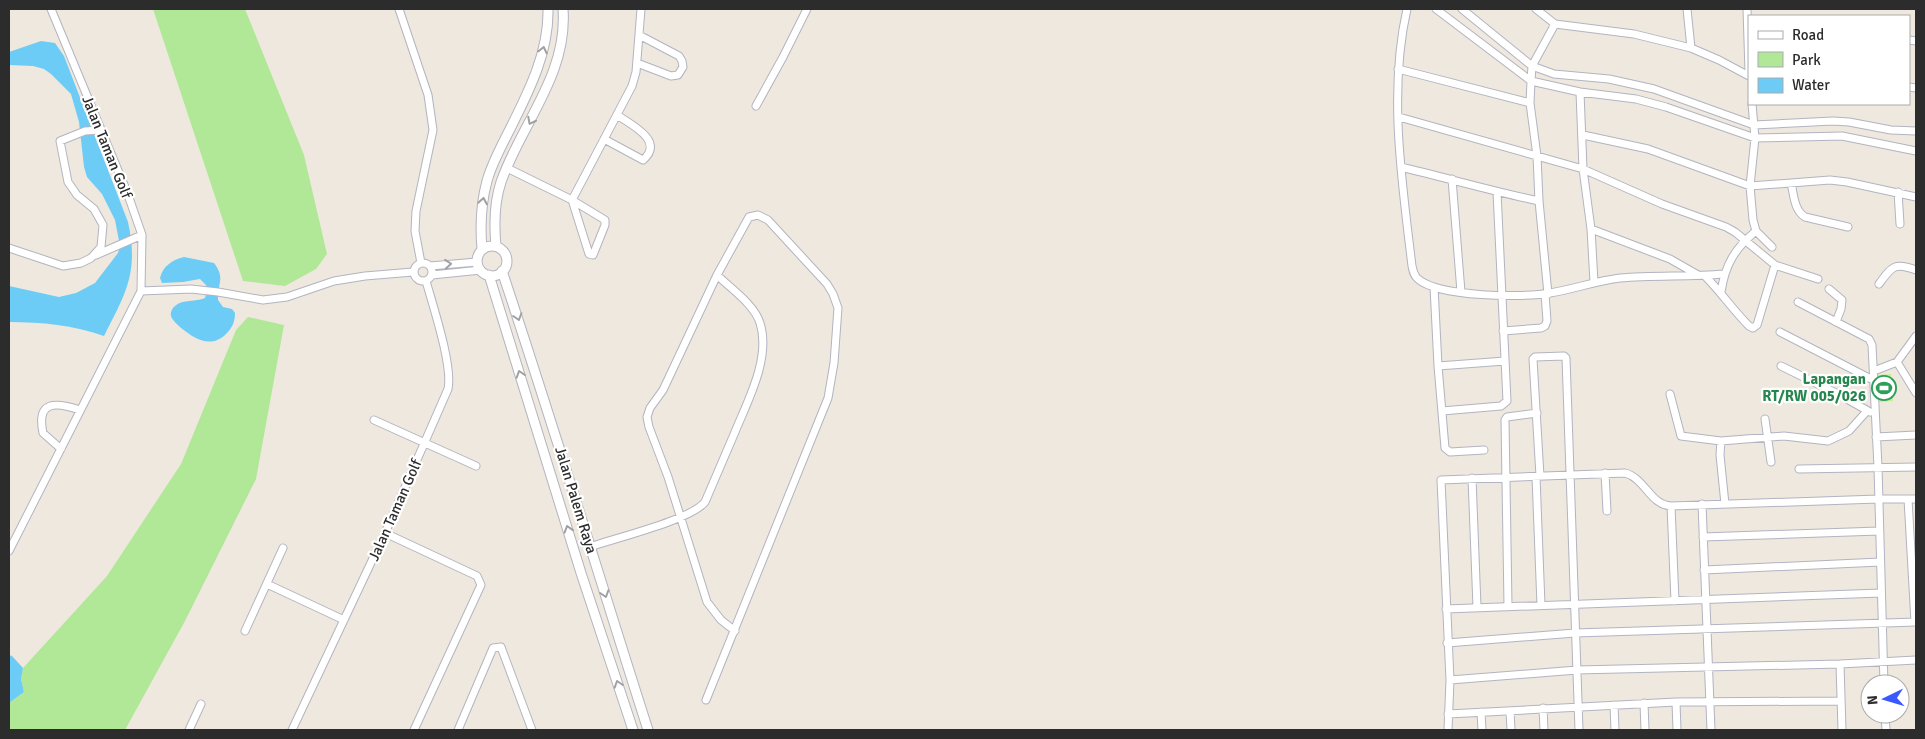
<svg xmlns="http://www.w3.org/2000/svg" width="1925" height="739" viewBox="0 0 1925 739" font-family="Signika,sans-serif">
	<rect width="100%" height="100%" fill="#efe8de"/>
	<path fill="#b0e898" d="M153,9h92l59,146 23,99 -11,15 -31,17 -42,-5z
		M248,317l36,8 -28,154 -71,142 -60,109h-116v-27l15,-11 -3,-13 2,-11 84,-92 74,-112 55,-134z"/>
	<path fill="#c5ef94" d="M1891,374l2,27 -15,1 -2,-27z"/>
	<path fill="#6cccf6" d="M41,41l14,2 9,13 64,166c11,50 -2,71 -24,114 -31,-11 -62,-14 -95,-14v-36l50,11 17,-4 19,-10 23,-30 2,-7 -5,-26 -13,-26 -15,-17 -3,-10 -5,-45 -8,-28 -20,-20 -7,-5 -11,-3 -24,-1v-13z
		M184,257l30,6c12,16 3,20 4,37l5,7 9,2 3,4c0,9 -3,15 -9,21 -15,15 -31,5 -45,-6 -3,-3 -9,-8 -10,-12 -1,-3 1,-8 4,-10 8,-7 21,-4 30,-8l2,-7 -1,-6 -6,-6 -17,3 -21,1 -2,-5c3,-12 12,-18 24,-21z
		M9,655l3,1 11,12 -2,11 3,13 -15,11z"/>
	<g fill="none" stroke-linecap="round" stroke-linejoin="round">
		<defs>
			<path id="minor" d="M399,9l29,86 5,35 -17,81 -1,20 6,32
				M1407,9c-19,83 -5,173 5,257 1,5 2,10 6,13 21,18 105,19 132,14 24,-4 46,-12 70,-15 35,-3 69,-1 104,-4
				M1436,9l95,72 49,11 56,7 30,8 89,31 87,-2 74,15
				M1462,9l70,57 22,8 55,5 45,10 100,36 79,-4 16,1 42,8 25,1
				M1536,9l19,15 79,10 57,14 28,12 30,16
				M1687,9l4,39
				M1747,9l2,63
				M1909,40l7,1
				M637,63l34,13 7,-1 5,-8 -1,-6 -3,-5 -40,-21
				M1398,69l132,34
				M1909,87l7,1
				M1580,92l3,77 8,60 3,53
				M1752,104l3,34 -5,48 3,34 3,11 16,16
				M756,106l27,-49 24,-48
				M1399,117l184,52 79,35 64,23 9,5 40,33 43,14
				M1583,135l65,14 102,37 80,-6 17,2 69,15
				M604,139l39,21c22,-19 -11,-35 -26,-45
				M1401,167c46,11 91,24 138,34
				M507,168l65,32 33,20v5l-12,30 -4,-1 -17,-54 60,-114 4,-14 5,-63
				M1452,179l9,113
				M1791,183c3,12 3,27 14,34l43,10
				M1898,192l2,32
				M1591,229l79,30 28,16
				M9,248l54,18 18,-3 10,-5 10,-11 2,-22 -9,-16 -17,-14 -9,-13 -8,-41 25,-10 15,-1
				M96,255l46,-20
				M414 272a9 9 0 1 1 18 0a9 9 0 1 1-18 0Z
				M430,266l47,-4
				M432,275l49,-5
				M1705,276c16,16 28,34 44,50l4,2 4,-3 18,-60
				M1879,284c13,-18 16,-22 37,-14
				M1434,287l4,79 7,82 5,4 34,-2
				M1829,289l13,11 -1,9 -5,13
				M141,291l50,-2 27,3 45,8 24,-3 47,-16 31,-5 48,-4
				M1721,292c4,-27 14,-44 35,-61
				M1548,294l-9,-93 -2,-45 -7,-53 1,-22 1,-15 23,-42
				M1798,302l71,37 3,6 6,122 6,217
				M1503,331l38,-3 4,-2 2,-5 -2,-27
				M1780,332l93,48
				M1897,362l19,31
				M1438,366l67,-5
				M1781,366l57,28 32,18
				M1874,371l23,-9 19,-26
				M1670,394l11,42 40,5 63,-5 44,5 21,-10 18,-20
				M1442,411l59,-5 6,-5 -10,-209
				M1765,419l6,43
				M374,420l102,46
				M1876,437l40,-2
				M1721,441l-1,14 5,49
				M61,449l-18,-16c-7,-33 13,-31 37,-23
				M1799,469l117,-2
				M1605,473l2,38
				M1540,476l-7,-117 2,-2 29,-1 2,2 13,372
				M1536,477l5,128
				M1472,478l5,129
				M1908,499l7,123
				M1702,504l9,226
				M1671,506l4,95
				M385,533l92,43 4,9 -67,145
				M1703,537l176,-6
				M590,547c25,-9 101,-27 115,-45 10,-23 20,-47 30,-70 13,-32 36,-74 25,-109 -6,-19 -29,-34 -43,-48
				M9,551l132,-260 1,-56 -15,-43 -76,-183
				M1704,570l176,-8
				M267,584l77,36
				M1508,605l-3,-185 2,-3 30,-4
				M1446,609l435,-16
				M245,631l38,-83
				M1447,643l128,-10 341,-11
				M1840,664l2,66
				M1450,680l127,-10 263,-6 76,-4
				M706,700l122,-302 6,-35 4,-55 -5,-14 -6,-10 -59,-64 -10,-5 -9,2 -32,58 -54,115 -13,18 -3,9 2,10 19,50 39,125 14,18 14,11
				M1676,702l1,28
				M1644,703l1,27
				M1614,705l1,25
				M1543,708l1,22
				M1510,711l1,19
				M1481,712l1,18
				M1448,714l228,-12 165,-1
				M1885,714l1,16
				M189,730l12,-26
				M292,730l93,-197 63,-144c5,-23 -15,-83 -22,-108
				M458,730l35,-82 8,-1 31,83
				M1448,730l2,-50 -9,-200 184,-7c20,5 25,32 46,33l207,-7h38"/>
			<path id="tertiary" d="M496,246c-2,-21 -2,-43 5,-64 20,-58 67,-107 62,-173
				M477 261a15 15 0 1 1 30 0a15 15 0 1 1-30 0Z
				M482,249c-2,-23 -1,-46 5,-68 5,-18 14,-34 22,-50 19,-38 40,-78 39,-122
				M502,271c51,153 97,306 146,459
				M489,275l92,298 52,157"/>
		</defs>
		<use href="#minor" stroke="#b2b4c1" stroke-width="9"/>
		<use href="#tertiary" stroke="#b2b4c1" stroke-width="11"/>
		<use href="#minor" stroke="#fff" stroke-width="7"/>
		<use href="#tertiary" stroke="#fff" stroke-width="9"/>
	</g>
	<defs><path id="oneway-chevron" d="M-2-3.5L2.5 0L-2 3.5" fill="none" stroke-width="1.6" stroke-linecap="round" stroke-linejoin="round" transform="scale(1.25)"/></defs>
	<g stroke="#a0a0a0">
		<use href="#oneway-chevron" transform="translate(543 50) rotate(-77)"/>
		<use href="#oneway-chevron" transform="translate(531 121) rotate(117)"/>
		<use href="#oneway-chevron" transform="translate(483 201) rotate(-80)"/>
		<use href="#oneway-chevron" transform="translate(448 264) rotate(-5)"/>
		<use href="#oneway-chevron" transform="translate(518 317) rotate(72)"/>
		<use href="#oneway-chevron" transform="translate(520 374) rotate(-108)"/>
		<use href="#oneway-chevron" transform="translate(568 529) rotate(-107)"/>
		<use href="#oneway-chevron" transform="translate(605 594) rotate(72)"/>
		<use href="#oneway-chevron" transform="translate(618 684) rotate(-108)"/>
	</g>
	<defs>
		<symbol id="stadium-ring" viewBox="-11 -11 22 22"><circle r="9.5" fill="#fff" stroke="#2e9e5b" stroke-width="1.5"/><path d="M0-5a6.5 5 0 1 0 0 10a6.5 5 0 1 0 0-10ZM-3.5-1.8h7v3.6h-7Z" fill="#2e9e5b"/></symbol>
	</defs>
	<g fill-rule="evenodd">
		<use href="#stadium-ring" x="1870" y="374" width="28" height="28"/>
	</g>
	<g text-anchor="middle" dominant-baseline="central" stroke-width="4.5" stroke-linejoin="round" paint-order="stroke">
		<g font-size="15" fill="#2c2c2c" stroke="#fff">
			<text transform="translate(107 147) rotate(68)">Jalan Taman Golf</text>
			<text transform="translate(576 500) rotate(73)">Jalan Palem Raya</text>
			<text transform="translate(395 510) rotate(-66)">Jalan Taman Golf</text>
		</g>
		<g font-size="15" font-weight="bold" fill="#27864d" stroke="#fff" text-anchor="end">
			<text x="1866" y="379">Lapangan<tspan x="1866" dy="17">RT/RW 005/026</tspan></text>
		</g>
	</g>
	<rect width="1925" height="739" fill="none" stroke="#2c2c2c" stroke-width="20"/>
	<rect x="1748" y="15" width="162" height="90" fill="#ffffff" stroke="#ababab"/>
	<rect x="1758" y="31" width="25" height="8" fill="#ffffff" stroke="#ababab"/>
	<text x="1792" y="40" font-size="15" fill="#2c2c2c">Road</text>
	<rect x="1758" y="52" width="25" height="15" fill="#b0e898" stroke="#ababab"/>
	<text x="1792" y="65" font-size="15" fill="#2c2c2c">Park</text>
	<rect x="1758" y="78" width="25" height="15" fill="#6cccf6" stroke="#ababab"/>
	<text x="1792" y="90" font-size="15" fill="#2c2c2c">Water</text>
	<g transform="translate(1885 699) rotate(265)"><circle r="24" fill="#ffffff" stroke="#ababab"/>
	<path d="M0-4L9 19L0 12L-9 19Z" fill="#3b58ff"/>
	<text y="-8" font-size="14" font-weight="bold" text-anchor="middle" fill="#2c2c2c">N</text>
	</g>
</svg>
